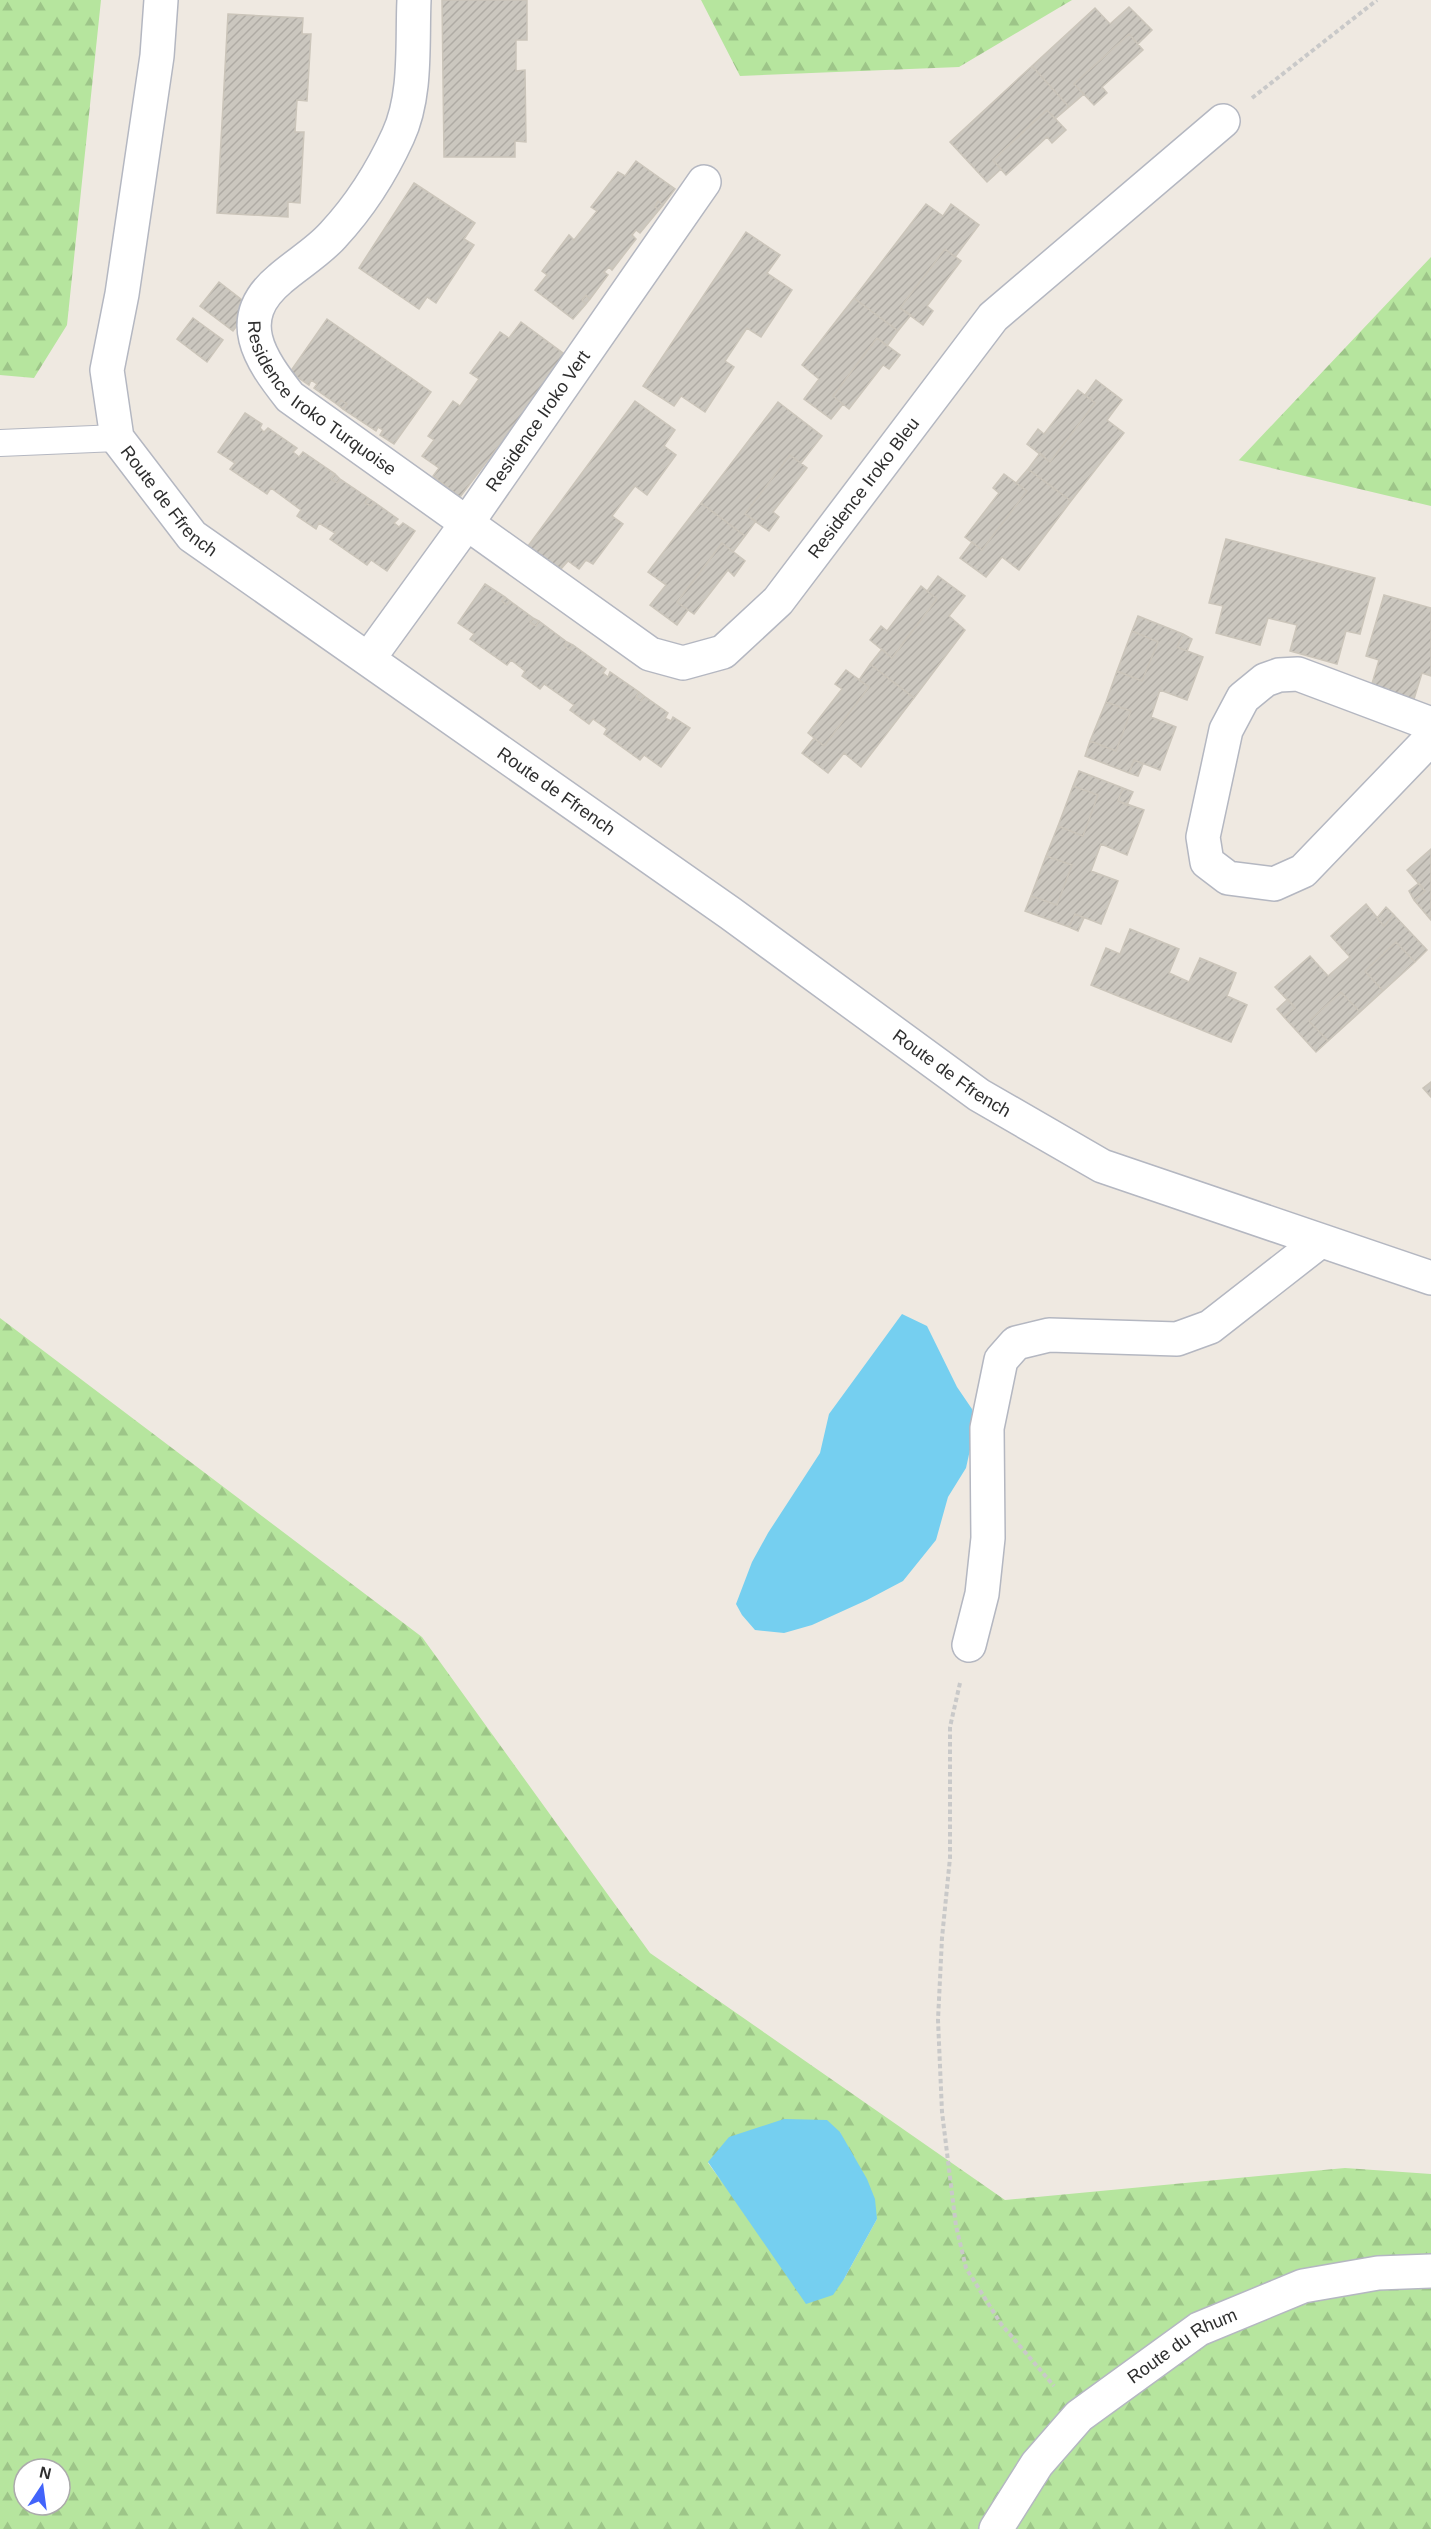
<svg xmlns="http://www.w3.org/2000/svg" width="1431" height="2529" viewBox="0 0 1431 2529" font-family="Arial,sans-serif">
	<defs>
		<pattern id="forest-firs" width="22" height="20" patternUnits="userSpaceOnUse" patternTransform="scale(1.5)"><rect width="22" height="20" fill="#b6e59e"/><path d="M5 1l3.5 6h-7zM16 11l3.5 6h-7z" fill="#9dc588"/></pattern>
		<pattern id="building-hatch" width="6" height="6" patternUnits="userSpaceOnUse" patternTransform="scale(1.5)"><rect width="6" height="6" fill="#cbc7bf"/><path d="M-1 1l2-2M0 6l6-6M5 7l2-2" fill="none" stroke="#afaba4"/></pattern>
	</defs>
	<rect width="100%" height="100%" fill="#efe9e1"/>
	<path fill="url(#forest-firs)" fill-rule="evenodd" d="M0,0h101l-34,325 -33,53 -34,-3z
		M701,0h371l-113,67 -219,9z
		M1431,257v249l-193,-46h1z
		M0,1318l422,319 228,316 355,247 340,-32 86,6v355h-1431zM840,2132l37,87 -33,60 -118,-92 -18,-24 11,-12zM24,2469h36v36h-36z"/>
	<path fill="#75cff0" d="M902,1314l25,12 30,61 15,22 3,18 -9,41 -18,29 -12,43 -33,41 -36,19 -55,25 -28,8 -29,-3 -13,-15 -6,-11 16,-42 16,-29 52,-80 9,-39z
		M784,2119l43,1 13,12 27,47 8,20 2,20 -33,60 -11,16 -27,9 -98,-142 21,-25z"/>
	<path fill="url(#building-hatch)" stroke="#cbc5ba" stroke-width="1.5" d="M442,0h85v40h-11v31l9,-1 1,72 -11,-1v16h-71z
		M1129,7l23,23 -14,14 -9,-10 -42,38 -13,12 10,10 -15,13 -37,-41 63,-58 15,16z
		M228,14l75,4 -1,16h9l-4,67 -10,-1 -2,32h9l-4,71 -12,-1v15l-71,-4z
		M1129,34l14,16 -41,37 5,6 -13,12 -20,-21z
		M1032,66l37,41 -14,12 -8,-9 -14,12 -40,38 8,9 -14,13 -37,-40z
		M1047,110l19,20 -14,13 -5,-6 -41,38 -13,-15z
		M636,161l39,28 -12,16 -5,-4 -3,6 4,3 -19,23 -4,-3 -4,5 4,4 -24,31 -3,-3 -5,5 4,3 -18,24 -4,-4 -4,5 4,4 -13,15 -38,-29 12,-15 -5,-4 27,-36 5,5 23,-29 -6,-4 27,-35 7,4z
		M414,183l61,40 -11,16 10,6 -38,58 -9,-6 -8,12 -60,-41z
		M658,201l5,4 -4,5 -4,-3z
		M926,204l17,12 8,-12 28,21 -24,32 -10,-8 -45,59 11,7 -13,16 -44,-33z
		M746,232l34,23 -13,18 25,17 -31,47 -14,-9 -22,33 9,6 -29,45 -24,-16 -7,10 -31,-20z
		M945,249l16,12 -34,45 6,5 -10,14 -23,-17z
		M219,282l32,25 -18,24 -33,-25z
		M586,295l4,4 -4,5 -4,-4z
		M854,298l44,33 -11,15 -10,-8 -11,14 -33,44 10,8 -12,15 -27,-20 15,-20 -17,-14z
		M193,318l30,22 -16,22 -30,-23z
		M327,319l104,73 -37,52 -14,-9 3,-5 -5,-3 -2,4 -33,-22 4,-5 -6,-4 -3,5 -24,-17 3,-4 -6,-4 -2,5 -19,-13z
		M521,322l46,34 -107,141 -27,-21 6,-8 -17,-12 12,-16 -6,-4 25,-35 7,5 19,-27 -9,-6 30,-41 9,6z
		M877,338l23,17 -11,14 -6,-4 -34,44 -16,-13z
		M1096,380l26,20 -15,20 17,13 -53,68 -43,-32 12,-16 10,9 45,-59 -10,-8z
		M1078,390l17,13 -45,59 -23,-18 11,-15 6,5z
		M341,400l6,4 -4,5 -5,-4z
		M635,401l40,29 -11,16 12,9 -29,40 -12,-9 -23,30 11,8 -30,40 -7,-4 -7,9 -11,-8 -7,8 -33,-23z
		M778,402l44,34 -21,27 -11,-8 -45,59 11,7 -11,15 -44,-33z
		M245,413l17,11 -2,4 4,4 4,-4 29,20 -4,4 6,5 4,-5 32,22 -4,5 6,4 3,-4 28,19 -3,5 6,3 3,-4 24,17 -4,4 5,4 4,-4 12,8 -28,40 -16,-11 -4,5 -37,-26 5,-6 -16,-10 -3,6 -19,-13 4,-6 -30,-22 -4,6 -37,-25 5,-6 -17,-11z
		M790,455l17,13 -34,44 6,5 -10,14 -24,-17z
		M1028,469l43,32 -52,69 -17,-13 -16,20 -26,-19 12,-16 10,8 45,-59 -11,-8z
		M335,474l5,5 -3,4 -6,-4z
		M1004,474l23,17 -45,59 -17,-13 34,-44 -6,-5z
		M368,498l6,4 -3,4 -6,-3z
		M701,503l44,33 -12,16 -11,-9 -11,15 -34,44 11,8 -11,15 -27,-20 16,-20 -18,-13z
		M1226,539l149,39 -15,56 -14,-3 -9,33 -47,-13 7,-26 -29,-7 -8,27 -44,-12 7,-27 -14,-3z
		M722,543l23,18 -11,15 -6,-6 -34,44 -17,-12z
		M938,576l27,20 -16,20 16,14 -51,68 -44,-34 12,-15 10,9 11,-15 34,-44 -10,-8z
		M485,584l20,13 -3,4 5,4 3,-4 23,17 -3,4 6,4 3,-5 28,21 -3,3 5,5 4,-5 33,24 -3,4 5,4 2,-5 29,20 -3,5 5,4 3,-5 24,17 -3,5 6,3 2,-4 17,11 -29,39 -17,-12 -4,5 -36,-26 3,-5 -14,-10 -4,5 -19,-14 4,-5 -30,-21 -4,5 -18,-13 3,-5 -14,-11 -4,5 -37,-26 4,-5 -16,-11z
		M921,586l16,13 -45,59 -22,-18 11,-14 6,5z
		M1384,595l47,13v68l-9,-3 -8,26 -43,-12 8,-27 -13,-4z
		M505,597l5,4 -3,4 -5,-4z
		M1138,616l45,18 -6,13 26,10 -16,43 -27,-10 -9,27 25,10 -16,43 -26,-10 -5,13 -44,-17 5,-15 26,10 15,-40 -25,-9 11,-31 25,10 16,-39 -26,-11z
		M533,618l6,3 -3,5 -6,-4z
		M1132,631l26,11 -16,39 -25,-10z
		M1183,634l9,5 -5,12 -10,-4z
		M567,642l6,3 -4,5 -5,-5z
		M870,664l44,34 -53,69 -17,-14 -16,20 -26,-20 12,-15 10,8 45,-59 -10,-7z
		M846,670l23,17 -45,59 -16,-13 34,-44 -7,-5z
		M639,692l5,4 -3,5 -5,-4z
		M1106,702l25,9 -15,40 -26,-10z
		M1134,760l9,4 -5,12 -9,-3z
		M1079,771l44,17 -5,13 26,9 -17,45 -26,-11 -10,27 27,10 -17,43 -26,-10 -6,13 -44,-16 6,-15 26,9 15,-40 -26,-9 12,-30 25,10 15,-41 -25,-9z
		M1073,786l25,9 -15,41 -25,-10z
		M1123,788l10,4 -6,13 -9,-4z
		M1431,849v71l-17,-20 11,-9 -18,-21z
		M1046,856l26,9 -15,40 -26,-9z
		M1419,883l6,8 -11,9 -5,-9z
		M1366,904l18,22 10,-11 33,35 -12,12 -19,-20 -31,29 18,20 -23,21 -19,-20 -32,29 19,20 -12,11 -32,-35 11,-9 -20,-21 35,-31 18,20 22,-19 -19,-21z
		M1386,907l8,8 -10,11 -7,-8z
		M1075,914l9,4 -6,13 -9,-4z
		M1130,929l49,20 -10,24 20,9 11,-24 36,15 -9,23 20,9 -16,37 -140,-57 15,-37 14,6z
		M1396,942l19,20 -32,29 -18,-20z
		M1341,992l19,20 -32,29 -19,-20z
		M1288,999l7,9 -11,9 -7,-8z
		M1431,1082v15l-8,-9z"/>
	<g fill="none" stroke-linecap="round" stroke-linejoin="round">
		<defs>
			<path id="lane" d="M0,443l117,-5"/>
			<g id="street">
				<path id="s1" d="M414,0c-2,43 3,95 -16,136 -16,35 -39,71 -65,99 -15,17 -36,29 -53,44 -48,40 -20,80 10,118l360,257 33,9 40,-11 55,-51 215,-284 230,-196"/>
				<path id="s2" d="M369,658l98,-135 237,-341"/>
				<path d="M1431,724l-133,-50 -19,1 -14,5 -22,18 -17,32 -23,107 4,25 21,16 46,6 29,-13 128,-133"/>
				<path d="M969,1645l13,-51 6,-56 -1,-110 14,-68 15,-17 33,-8 128,4 33,-12 109,-85"/>
			</g>
			<g id="secondary">
				<path id="s3" d="M161,0l-4,56 -35,238 -15,76 10,68 75,98 538,377 249,182 123,71 329,112"/>
				<path id="s4" d="M996,2529l41,-65 42,-48 120,-87 104,-43 75,-13 53,-2"/>
			</g>
		</defs>
		<use href="#lane" stroke="#b4b7c1" stroke-width="28"/>
		<use href="#street" stroke="#b4b7c1" stroke-width="36"/>
		<use href="#secondary" stroke="#b4b7c1" stroke-width="36"/>
		<path stroke="#c9c9c9" stroke-width="4" stroke-dasharray="4.5 3" stroke-linecap="butt" d="M1252,98l125,-98
			M960,1683l-10,44v131l-8,80 -4,82 4,92 14,114 10,42 35,56 53,62"/>
		<use href="#lane" stroke="#fff" stroke-width="26"/>
		<use href="#street" stroke="#fff" stroke-width="33"/>
		<use href="#secondary" stroke="#fff" stroke-width="33"/>
	</g>
	<g text-anchor="middle" dominant-baseline="central" stroke-width="4.5" stroke-linejoin="round" paint-order="stroke">
		<g font-size="18" fill="#2e2e2e" stroke="#fff">
			<text stroke="none"><textPath href="#s1" startOffset="483">Residence Iroko Turquoise</textPath></text>
			<text stroke="none"><textPath href="#s2" startOffset="291">Residence Iroko Vert</textPath></text>
			<text stroke="none"><textPath href="#s1" startOffset="1197">Residence Iroko Bleu</textPath></text>
			<text stroke="none"><textPath href="#s3" startOffset="525">Route de Ffrench</textPath></text>
			<text stroke="none"><textPath href="#s3" startOffset="1011">Route de Ffrench</textPath></text>
			<text stroke="none"><textPath href="#s3" startOffset="1497">Route de Ffrench</textPath></text>
			<text stroke="none"><textPath href="#s4" startOffset="266">Route du Rhum</textPath></text>
		</g>
	</g>
	<g transform="translate(42 2487) rotate(13)"><circle r="28" fill="#ffffff" stroke="#ababab" stroke-width="1.5"/>
	<path d="M0-4.5L10 22L0 15L-10 22Z" fill="#4264fb"/>
	<text y="-9" font-size="16" font-weight="bold" text-anchor="middle" fill="#2e2e2e">N</text>
	</g>
</svg>
